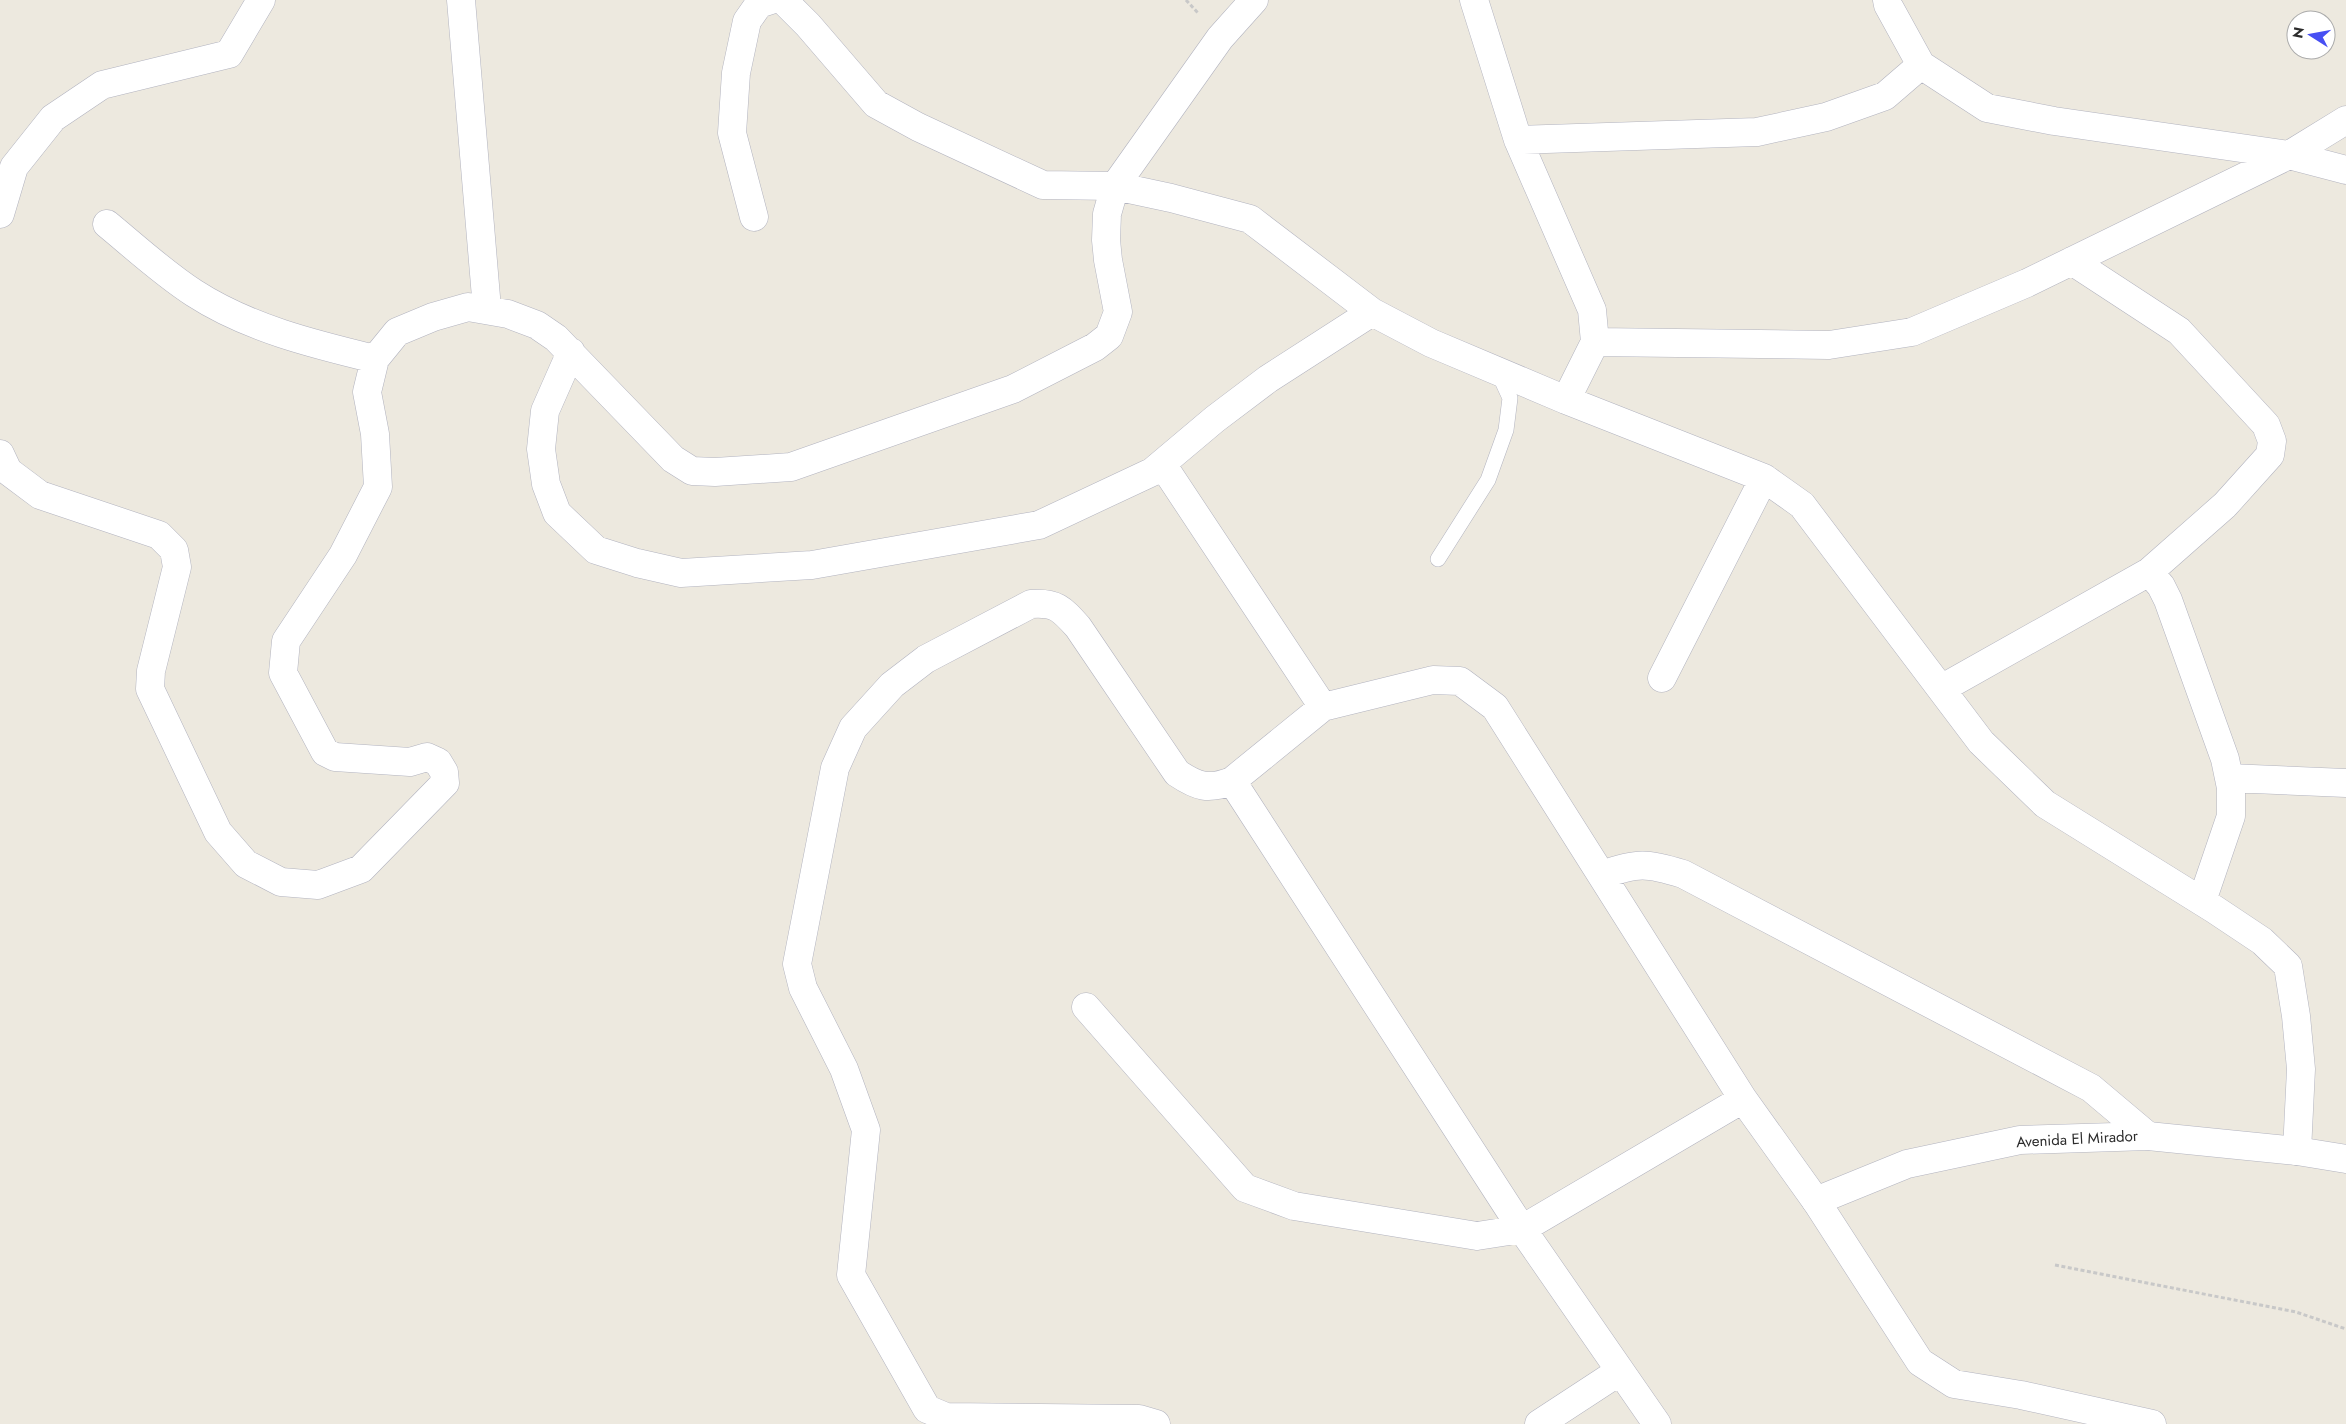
<svg xmlns="http://www.w3.org/2000/svg" width="2346" height="1424" viewBox="0 0 2346 1424" font-family="Jost,sans-serif">
	<rect width="100%" height="100%" fill="#ede9df"/>
	<g fill="none" stroke-linecap="round" stroke-linejoin="round">
		<defs>
			<path id="service" d="M1438,559l50,-79 18,-50 4,-32 -12,-26"/>
			<path id="minor" d="M461,0l26,309
				M783,0l25,25 68,79 42,23 125,58 72,1 105,-148 34,-38
				M1474,0l44,140 74,170 3,32 -29,58
				M1887,0l1,5 33,60 66,43 67,13 235,34 57,15
				M1518,140l239,-8 69,-15 59,-21 36,-31
				M0,214l14,-47 39,-49 49,-33 127,-31 32,-54
				M754,217l-22,-84 4,-60 11,-52 12,-17 12,-4
				M107,224c28,23 56,49 87,69 54,35 119,51 181,66
				M2072,261l107,70 87,94 6,16 -2,14 -45,50 -76,67
				M1595,342l234,3 83,-13 115,-49 262,-128 57,-35
				M571,352l-26,59 -4,38 5,35 11,29 39,37 41,13 44,10 131,-8 227,-40 113,-53 63,-53 53,-40 104,-67
				M0,454l8,17 32,24 119,40 15,15 3,17 -26,104 -1,18 68,143 28,32 35,18 37,3 43,-16 84,-86 -1,-11 -6,-10 -11,-5 -17,5 -75,-5 -10,-5 -42,-79 3,-32 57,-86 35,-68 -3,-53 -8,-42 8,-33 22,-27 36,-15 35,-10 40,7 29,11 19,13 117,121 19,12 23,1 76,-5 222,-78 82,-42 14,-11 9,-24 -10,-52 -2,-20 1,-26 8,-28 56,12 79,21 122,93 59,31 135,57 198,78 38,27 179,237 64,62 169,105 48,32 26,25 8,50 5,53 -4,82
				M1162,464l161,243
				M1662,678l102,-200
				M1941,689l208,-117 12,14 7,14 57,159 6,29v28l-29,85
				M2229,778l117,5
				M1232,781l290,448 135,195
				M1602,875c36,-13 45,-12 81,-1l408,214 57,48
				M1086,1007l159,181 49,18 183,30 45,-7 221,-130
				M1156,1424l-17,-5 -193,-2 -19,-8 -76,-134 15,-145 -22,-61 -41,-81 -6,-24 38,-196 18,-40 39,-43 34,-26 105,-55c25,-2 31,5 47,23l99,146c21,14 31,17 55,8l91,-74 110,-27 27,1 35,26 248,392 73,102 104,161 34,22 67,11 131,29
				M1539,1424l81,-53"/>
			<path id="tertiary" d="M1816,1201l91,-37 113,-24 128,-4 149,15 49,8"/>
		</defs>
		<use href="#service" stroke="#b2b3bf" stroke-width="16"/>
		<use href="#minor" stroke="#b2b3bf" stroke-width="29"/>
		<use href="#tertiary" stroke="#b2b3bf" stroke-width="29"/>
		<path stroke="#c8c8c8" stroke-width="3" stroke-dasharray="4 2.5" stroke-linecap="butt" d="M1186,0l12,13
			M2055,1265l241,47 50,17"/>
		<use href="#service" stroke="#fff" stroke-width="15"/>
		<use href="#minor" stroke="#fff" stroke-width="28"/>
		<use href="#tertiary" stroke="#fff" stroke-width="28"/>
	</g>
	<g text-anchor="middle" dominant-baseline="central" stroke-width="4" stroke-linejoin="round" paint-order="stroke">
		<g font-size="15" fill="#2c2c2c" stroke="#fff">
			<text transform="translate(2077 1139) rotate(-3)">Avenida El Mirador</text>
		</g>
	</g>
	<g transform="translate(2311 35) rotate(281)"><circle r="24" fill="#ffffff" stroke="#ababab"/>
	<path d="M0-4L9 19L0 12L-9 19Z" fill="#474ff3"/>
	<text y="-8" font-size="14" font-weight="bold" text-anchor="middle" fill="#2c2c2c">N</text>
	</g>
</svg>
